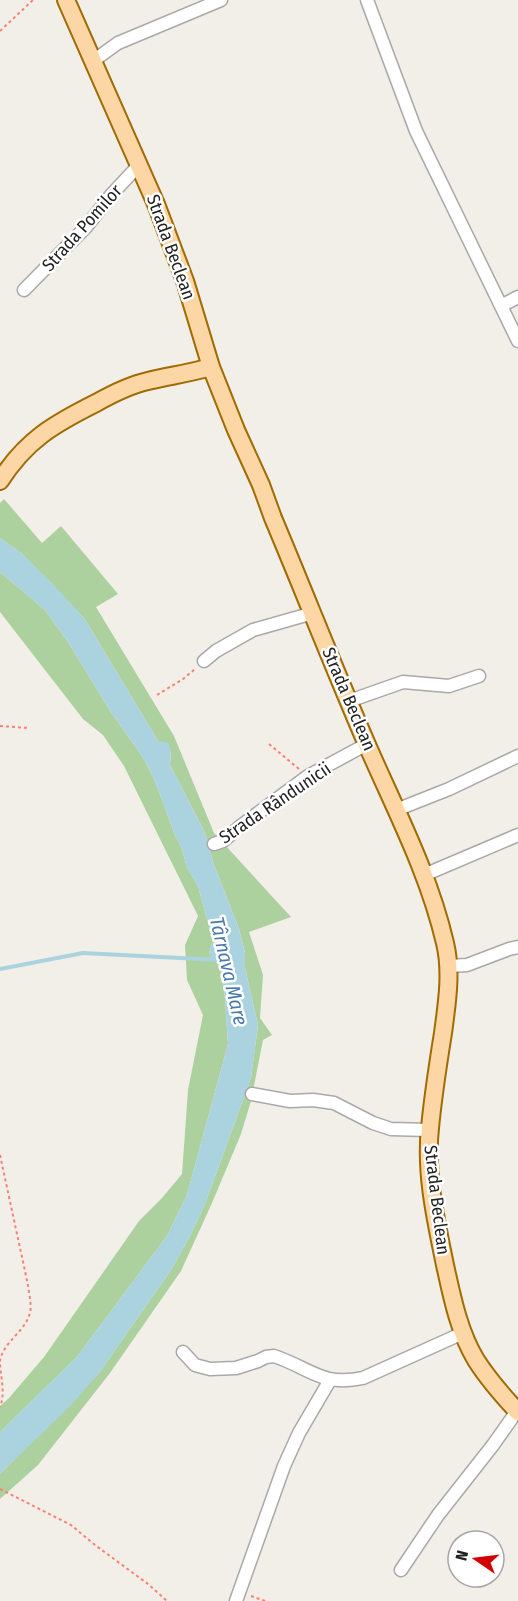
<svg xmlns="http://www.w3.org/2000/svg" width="518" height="1601" viewBox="0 0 518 1601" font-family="'Fira Sans Condensed',sans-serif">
	<rect width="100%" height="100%" fill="#f2efe9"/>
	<path fill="#add19e" d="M4,499l38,44 19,-17 57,68 -22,13 78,129 40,97 77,84 -42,15 14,43 -3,43 12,17 -9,5 -12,61 -10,33 -29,69 -31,68 -71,102 -72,92 -38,34v-25l99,-101 72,-103 20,-36 14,-30 46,-126 7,-53 -13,-57v-15l-6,-24 -25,-64 -9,-32 -35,-68 1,-14 -13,-10 -74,-123 -63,-65 -21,-15v-35z
		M0,572l45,38 23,32 43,70 33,47 11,22 20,54 7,14 5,19 11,18 15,55 -4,12 11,14 5,31 3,46 -41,151 -20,41 -91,122 -76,74v-26l9,-8 35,-41 95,-136 23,-23 20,-24 6,-84 15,-75 -16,-35 -2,-35 13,-29 -74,-150 -21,-31 -20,-16 -83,-107z"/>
	<path fill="#aad3df" d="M0,538l21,15 29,28 34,37 74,123 10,2 3,8 -1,14 35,68 9,32 25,64 6,24v15l13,57 -7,53 -46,126 -14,30 -20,36 -72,103 -27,31 -72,70v-42l76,-74 91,-122 20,-41 41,-151 -3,-46 -5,-31 -11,-14 4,-12 -15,-55 -11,-18 -5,-19 -7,-14 -20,-54 -11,-22 -33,-47 -43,-70 -23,-32 -45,-38z"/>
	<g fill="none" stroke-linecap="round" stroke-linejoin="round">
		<path stroke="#aad3df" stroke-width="4" d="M0,969l83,-16 136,7"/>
		<defs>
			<path id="minor" d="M367,0l49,131 102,210
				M93,61l25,-18 103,-43
				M24,290l62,-63 26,-33 27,-29
				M501,306l17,-9
				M204,661l12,-10 37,-21 60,-17
				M349,701l54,-19 46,4 30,-10
				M396,810l53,-21 69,-33
				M214,844l9,-3 19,-16 66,-49 59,-32
				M424,875l94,-40
				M449,966l18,-1 42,-16 9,-2
				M252,1094l38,7 23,-1 21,3 39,20 18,6 38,1
				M183,1352l12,13 15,4 26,-1 22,-7 8,-4 8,-1c36,12 48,31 89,22l100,-45
				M401,1570l37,-55 55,-70 24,-34
				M236,1601l48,-135 15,-33 31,-53"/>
			<path id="major" d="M66,0l90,204 29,77 26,86 25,63 25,55 12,33c32,76 62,153 95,229 28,64 61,127 77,196 7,29 2,60 -2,90 -5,31 -10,63 -13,95 -5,45 6,93 15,137 7,32 14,67 31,95 12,19 27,36 42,52
				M0,481c26,-41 54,-57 96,-78 16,-9 34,-18 52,-22 21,-5 42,-8 63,-14"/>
		</defs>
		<use href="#minor" stroke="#a9a9a9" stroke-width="15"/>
		<use href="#major" stroke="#a06b00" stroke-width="20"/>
		<path stroke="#fa8072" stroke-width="2" stroke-dasharray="3 3" stroke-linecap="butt" d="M0,31l33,-31
			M157,695l26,-16 12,-10
			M0,726l29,2
			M269,744l30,25
			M0,1155l28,130c1,9 4,20 2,28 -5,19 -27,29 -30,48 0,15 6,31 0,46
			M0,1489l71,36 24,20 53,39 19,17
			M251,1596l14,5"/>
		<use href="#minor" stroke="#fff" stroke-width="12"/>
		<use href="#major" stroke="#fcd6a4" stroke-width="16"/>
	</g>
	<g text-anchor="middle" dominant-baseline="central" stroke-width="5" stroke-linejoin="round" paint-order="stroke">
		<g font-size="18" fill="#222" stroke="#fff">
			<text transform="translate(82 228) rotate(-48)">Strada Pomilor</text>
			<text transform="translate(171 247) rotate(70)">Strada Beclean</text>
			<text transform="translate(349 699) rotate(67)">Strada Beclean</text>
			<text transform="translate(275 803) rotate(-34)">Strada Rândunicii</text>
			<text transform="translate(437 1200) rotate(83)">Strada Beclean</text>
		</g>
		<g font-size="20" font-style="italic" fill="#4a7aab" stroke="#fff">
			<text transform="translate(229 971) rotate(77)">Târnava Mare</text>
		</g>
	</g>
	<g transform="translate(476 1559) rotate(284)"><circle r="28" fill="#ffffff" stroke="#a7a7a7" stroke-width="1.5"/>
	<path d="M0-4.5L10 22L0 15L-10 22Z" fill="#d40000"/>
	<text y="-9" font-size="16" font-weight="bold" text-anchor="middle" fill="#222222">N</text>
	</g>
</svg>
